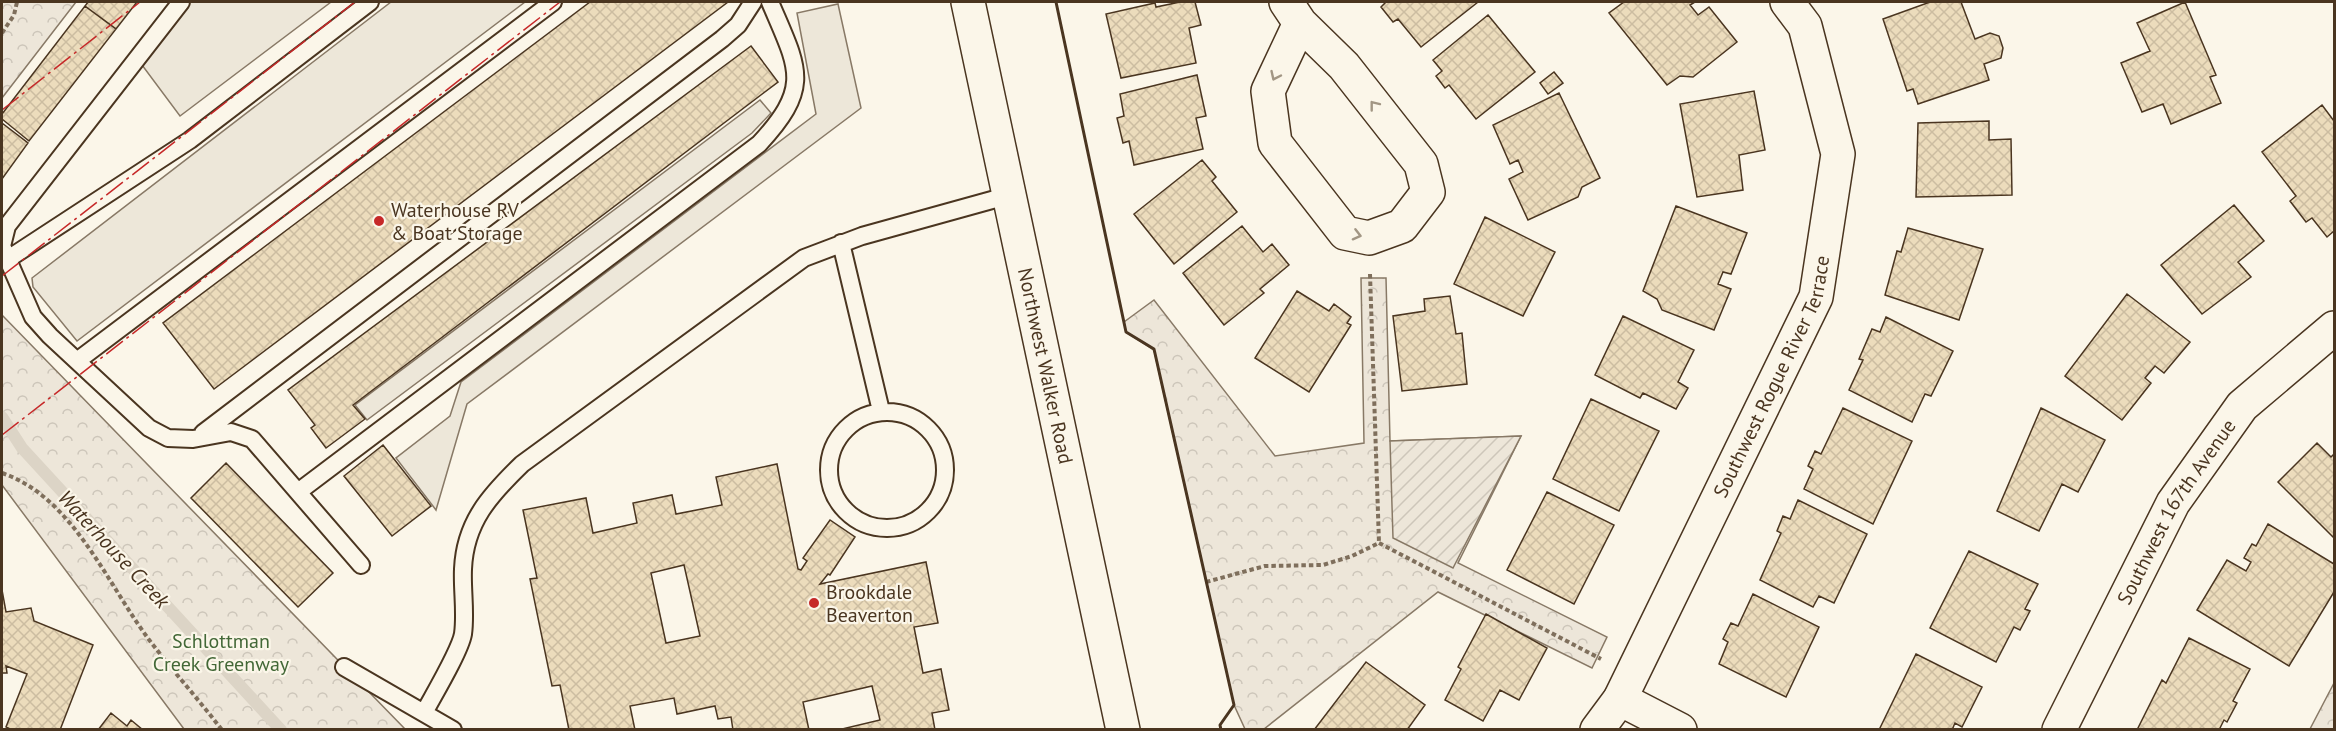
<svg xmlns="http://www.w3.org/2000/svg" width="2336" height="731" viewBox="0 0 2336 731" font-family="'PT Sans',sans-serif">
	<defs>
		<pattern id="park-crowns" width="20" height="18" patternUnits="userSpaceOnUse" patternTransform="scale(1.5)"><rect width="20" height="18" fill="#ede6d9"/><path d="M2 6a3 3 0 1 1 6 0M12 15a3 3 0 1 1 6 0" fill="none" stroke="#cdc6ba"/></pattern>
		<pattern id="garden-furrows" width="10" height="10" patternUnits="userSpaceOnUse" patternTransform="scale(1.5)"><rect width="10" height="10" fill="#ede6d9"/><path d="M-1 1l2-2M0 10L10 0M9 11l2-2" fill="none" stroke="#cdc6ba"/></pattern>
		<pattern id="building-cross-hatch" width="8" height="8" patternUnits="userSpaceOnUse" patternTransform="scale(1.5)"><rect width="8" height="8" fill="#ecdcbc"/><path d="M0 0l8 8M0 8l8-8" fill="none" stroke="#ccbda1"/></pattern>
	</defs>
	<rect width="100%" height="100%" fill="#fbf6e9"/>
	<path fill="url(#park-crowns)" stroke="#887966" stroke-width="1.5" d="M2,2h74l-74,96z
		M1361,278h25l4,163 131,-5 -63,127 149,74 -15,31 -154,-76 -174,137h-19l-11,-24 -80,-355 -28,-18 -2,-10 30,-22 121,156 89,-13z
		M2,315l403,414h-221l-182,-244z
		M2334,683v46h-24z"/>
	<path fill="url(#garden-furrows)" stroke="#887966" stroke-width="1.5" d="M1521,436l-68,132 -60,-30 -3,-97z"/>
	<path fill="#ede7d9" stroke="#887966" stroke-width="1.5" d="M190,2h141l-151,114 -38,-51z
		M391,2h134l-448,339 -44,-54 -1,-9z
		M838,4l23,104 -394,296 -31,106 -40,-52 54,-42 11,-34 355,-268 -19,-101z
		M760,100l11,13 -19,20 -385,287 -12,-15z"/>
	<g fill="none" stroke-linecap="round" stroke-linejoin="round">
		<path stroke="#dcd4c6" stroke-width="12" d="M2,417l20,31 259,282"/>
	</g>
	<path fill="url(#building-cross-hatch)" stroke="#4a3520" stroke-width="1.5" fill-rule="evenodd" d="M88,2h49l-21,27 -31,-23z
		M590,2h138l-514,387 -51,-66z
		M1180,2h15l6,23 -12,3 7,35 -75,15 -15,-64 49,-11 1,4z
		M1386,2h92l-57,45 -23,-28 -5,3 -12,-15z
		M1624,2h71l-5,3 8,10 11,-8 28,35 -44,35 -13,-1 -13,9 -58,-72z
		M1930,2h31l14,37 15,-6 9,3 4,12 -2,10 -17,6 5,16 -71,24 -5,-15 -6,2 -24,-72z
		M2185,2l31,73 -6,2 11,26 -50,21 -8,-20 -21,8 -21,-49 29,-12 -13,-28z
		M85,6l31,23 -87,112 -27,-22v-5z
		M1488,15l47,57 -59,47 -27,-34 -4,3 -9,-12 6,-5 -9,-11z
		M751,46l27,36 -425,323 12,14 -39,29 -15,-20 4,-3 -27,-35z
		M1554,72l9,11 -15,11 -8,-11z
		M1197,75l9,41 -10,2 7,31 -69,16 -5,-24 -6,2 -6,-25 7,-2 -4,-22z
		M1754,91l11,59 -26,5 4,35 -46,7 -17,-93z
		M1559,93l41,85 -18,9 -4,10 -50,23 -19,-41 14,-7 -5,-12 -8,4 -17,-39z
		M2322,105l12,16v110l-7,6 -15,-19 -6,4 -16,-21 6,-5 -34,-44z
		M1989,121v19l22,-1 1,56 -96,2 2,-74z
		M2,123l26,20 -26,36z
		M1202,160l14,17 -4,4 25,31 -63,52 -40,-50z
		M2234,205l30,36 -26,21 13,15 -49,37 -41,-49z
		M1676,206l71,27 -16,41 -8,-2 -5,12 13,5 -17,41 -52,-20 -5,-11 -14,-8z
		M1485,217l70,35 -32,64 -69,-32z
		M1242,226l21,26 9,-8 17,21 -29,24 4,4 -40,32 -41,-52z
		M1908,228l75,21 -24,71 -74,-25 12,-44 4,1z
		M1297,291l32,20 5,-7 17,13 -4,6 4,2 -42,67 -54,-34z
		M2127,294l63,48 -26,31 -9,-7 -10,12 6,5 -29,37 -57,-44z
		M1450,296l6,38 6,-1 5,51 -65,7 -9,-75 32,-5 -1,-12z
		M1623,316l71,34 -16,32 10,6 -12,21 -33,-16 -3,5 -45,-23z
		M1886,317l67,34 -22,45 -6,-2 -13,28 -63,-32 14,-30 -4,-1 13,-30 8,3z
		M1591,399l68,32 -40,80 -66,-32z
		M1843,408l69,33 -39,83 -69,-35 9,-20 -5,-3 7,-15 6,3z
		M2041,408l64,32 -27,52 -16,-8 -23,47 -42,-20z
		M2317,443l14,14 3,-3v84l-56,-56z
		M383,445l48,61 -39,30 -48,-60z
		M226,463l107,110 -35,34 -107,-109z
		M777,464l21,105 3,1 6,-9 -4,-3 27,-38 25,17 -25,38 -2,-1 -8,10 106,-22 12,61 -24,4 9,46 18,-4 8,41 -17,3 3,17h-97l42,-10 -8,-34 -69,16 6,28h-76l-2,-13 -13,2 -3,-13 -38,8 -3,-16 -44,8 5,24h-66l-9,-45 -8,1 -22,-107 7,-1 -14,-68 63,-12 7,35 44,-10 -4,-20 39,-8 4,19 46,-9 -6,-28zM684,565l16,71 -34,7 -15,-70z
		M1547,492l67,33 -40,79 -67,-34z
		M1798,500l69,34 -33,69 -15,-7 -6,11 -53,-27 21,-47 -4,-2 6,-15 7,3z
		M2268,524l66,40v28l-45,74 -92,-56 30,-50 19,11 5,-9 -7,-4 8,-14 4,2z
		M1969,551l69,33 -13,25 5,2 -10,19 -6,-3 -18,35 -66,-34z
		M2,590l4,22 25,-4 3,13 59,24 -33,85h-48l-6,-3 21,-53 -21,-8 1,7h-5z
		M1753,594l66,33 -33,70 -67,-33 9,-22 -5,-3 8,-16 7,3z
		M1486,614l61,34 -28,52 -19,-10 -17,31 -38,-21 16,-31 -3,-2z
		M2189,638l61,31 -17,32 4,2 -10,19 -3,-2 -5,10h-82l25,-50 4,3z
		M1916,654l66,33 -20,40 -7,-4 -3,7h-73z
		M1366,662l59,43 -18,25h-93z
		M111,713l16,13 4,-6 12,10h-45z"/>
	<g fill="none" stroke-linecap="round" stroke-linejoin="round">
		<defs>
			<path id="lane" d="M181,2l-174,224 -5,20 31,71 17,19 99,92 19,10 25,1 38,-7 21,7 109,126
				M841,243l40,168
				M8,259l182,-119 180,-138
				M77,361l476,-359
				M829 470a58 58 0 1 1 116 0a58 58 0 1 1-116 0Z
				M203,433l519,-394 16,-14 15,-23
				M298,492l461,-348c54,-58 39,-76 11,-142
				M344,667l109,63
				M424,713c9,-17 36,-62 39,-79 3,-21 -1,-44 0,-65 2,-47 27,-74 59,-105l282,-206 58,-22 148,-41"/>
			<g id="street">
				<path d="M1286,2l14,21 44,43 77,98 7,28 -26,34 -33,12 -24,-5 -70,-90 -7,-52 32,-68"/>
				<path d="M1620,699l60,31"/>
				<path id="s1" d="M1597,730l23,-31 196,-402 22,-143 -33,-128 -18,-24"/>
				<path id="s2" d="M2059,730l114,-227 69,-97 92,-78"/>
			</g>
			<g id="secondary">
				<path id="s3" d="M968,2l155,728"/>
			</g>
		</defs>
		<use href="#lane" stroke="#4a3520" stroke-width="20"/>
		<use href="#street" stroke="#4a3520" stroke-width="36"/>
		<use href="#secondary" stroke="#4a3520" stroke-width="36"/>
		<path stroke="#7f6f5c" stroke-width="4" stroke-dasharray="4.5 3" stroke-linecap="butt" d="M2,33l12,-18 3,-13
			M1370,274l9,269
			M2,473c71,24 105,111 148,168 23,30 49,59 72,89
			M1379,543l222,116
			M1206,582l59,-16 58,-1 29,-9 27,-13"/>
		<use href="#lane" stroke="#fbf6e9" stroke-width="16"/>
		<use href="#street" stroke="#fbf6e9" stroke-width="33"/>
		<use href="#secondary" stroke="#fbf6e9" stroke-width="33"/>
		<path stroke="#4a3520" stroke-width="3" d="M1056,2l70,330 28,17 80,356 -14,20 1,5"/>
		<path stroke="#c62828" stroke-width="1.5" stroke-dasharray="21 4.5 3 4.5" stroke-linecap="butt" d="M2,110l138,-108
			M2,276l353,-274
			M2,435l558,-433"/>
	</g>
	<defs><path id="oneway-chevron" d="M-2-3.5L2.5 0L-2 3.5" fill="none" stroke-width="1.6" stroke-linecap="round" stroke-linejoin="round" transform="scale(1.5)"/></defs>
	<g stroke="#a29684">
		<use href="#oneway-chevron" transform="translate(1275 76) rotate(115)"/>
		<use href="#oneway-chevron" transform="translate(1374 105) rotate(-128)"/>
		<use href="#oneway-chevron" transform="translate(1357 235) rotate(14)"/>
	</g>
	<g fill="#c62828" stroke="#fbf6e9" stroke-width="2">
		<circle cx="379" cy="221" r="6"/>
		<circle cx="814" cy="603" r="6"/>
	</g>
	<g text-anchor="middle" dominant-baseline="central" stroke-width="4.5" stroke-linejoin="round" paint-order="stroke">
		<g font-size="20" fill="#4a3520" stroke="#fbf6e9" text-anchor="start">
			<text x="391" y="210">Waterhouse RV<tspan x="391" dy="23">&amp; Boat Storage</tspan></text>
			<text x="826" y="592">Brookdale<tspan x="826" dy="23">Beaverton</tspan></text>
		</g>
		<g font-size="20" fill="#4a3520" stroke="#fbf6e9">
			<text stroke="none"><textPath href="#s3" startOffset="372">Northwest Walker Road</textPath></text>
			<text stroke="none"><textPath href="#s1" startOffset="396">Southwest Rogue River Terrace</textPath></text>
			<text stroke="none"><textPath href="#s2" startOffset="248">Southwest 167th Avenue</textPath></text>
		</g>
		<g font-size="20" fill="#436837" stroke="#fbf6e9">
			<text x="221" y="641">Schlottman<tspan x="221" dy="23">Creek Greenway</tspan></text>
		</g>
		<g font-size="21" font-style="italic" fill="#4a3520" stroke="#fbf6e9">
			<text transform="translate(114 549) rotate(47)">Waterhouse Creek</text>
		</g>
	</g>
	<rect width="2336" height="731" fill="none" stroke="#4a3520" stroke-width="6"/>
</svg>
